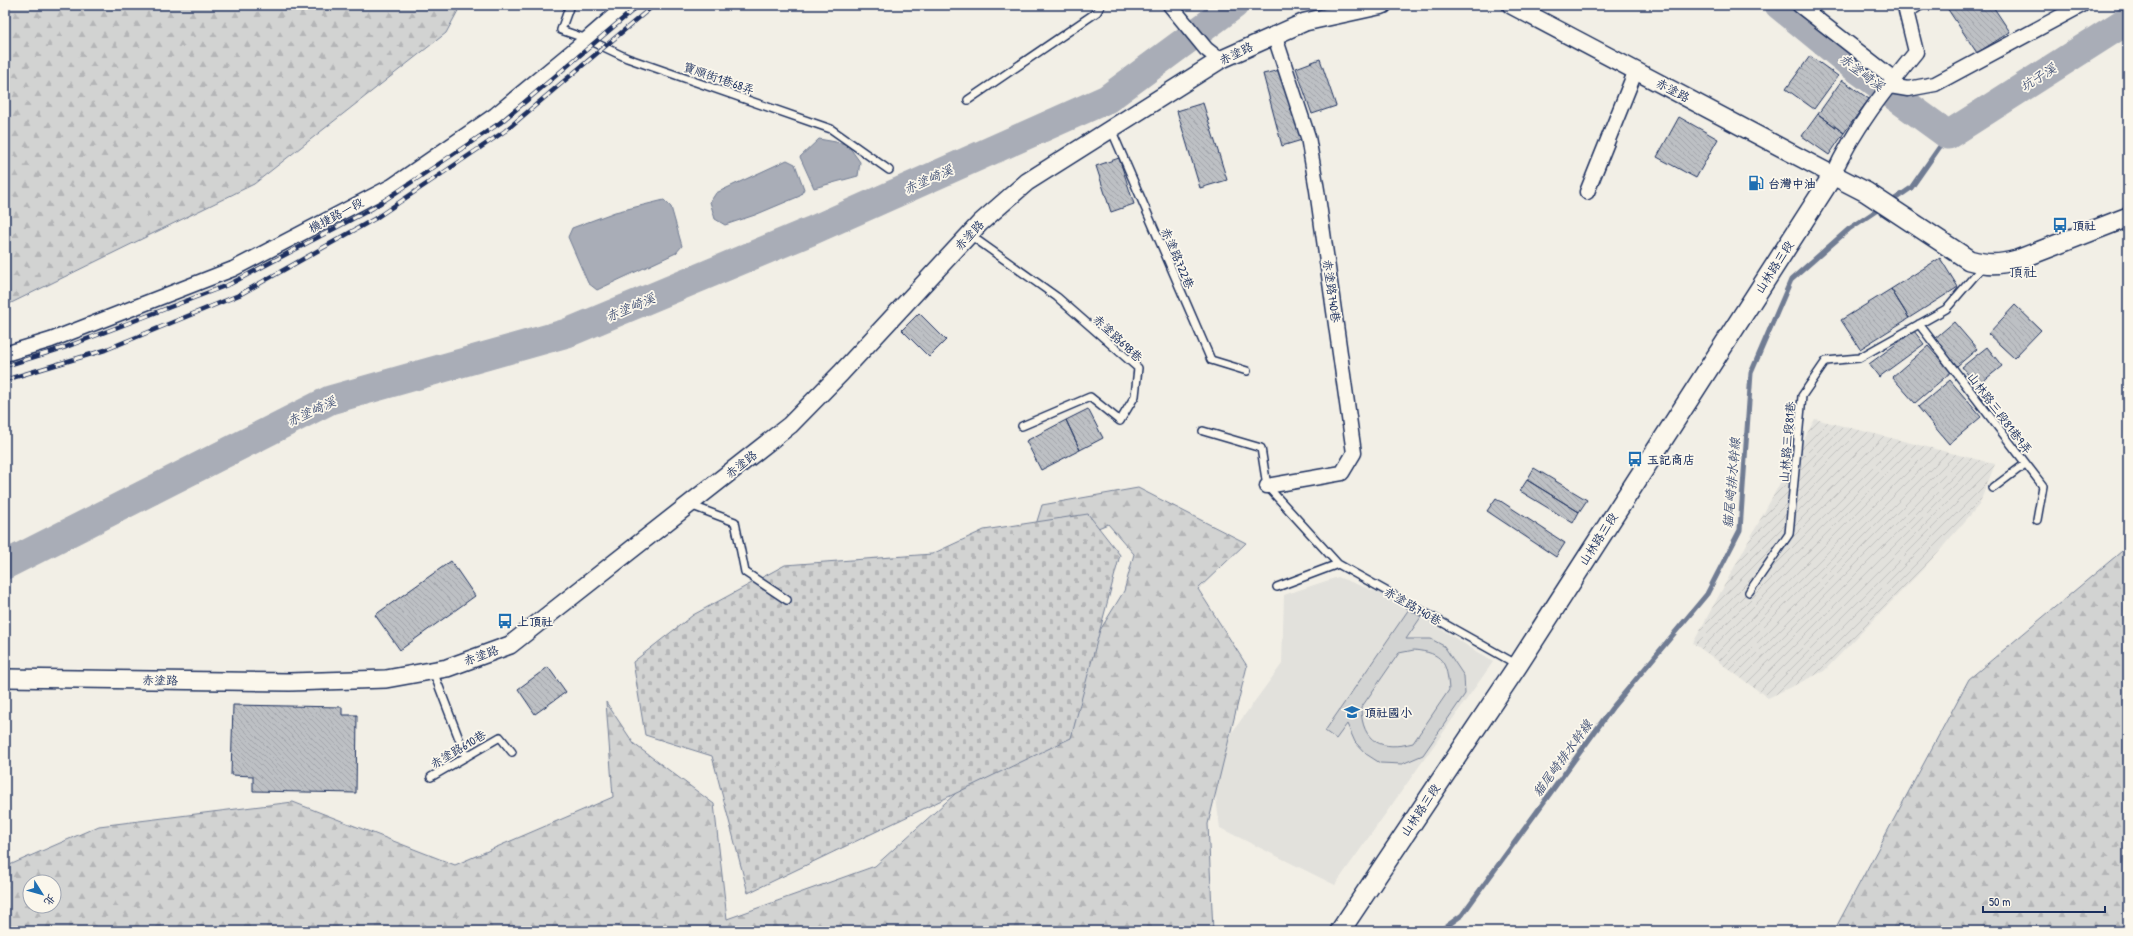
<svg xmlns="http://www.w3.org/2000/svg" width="2133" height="936" viewBox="0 0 2133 936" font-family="'Patrick Hand','LXGW WenKai TC',sans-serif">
	<defs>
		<pattern id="industrial-furrows" width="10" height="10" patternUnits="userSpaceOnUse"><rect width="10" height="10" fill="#e2e1dc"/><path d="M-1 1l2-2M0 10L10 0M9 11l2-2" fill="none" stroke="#c1c1bf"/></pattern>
		<pattern id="forest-firs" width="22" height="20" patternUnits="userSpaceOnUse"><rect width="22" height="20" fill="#d2d3d2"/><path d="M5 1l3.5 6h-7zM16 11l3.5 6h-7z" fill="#b4b5b7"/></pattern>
		<pattern id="cemetery-stones" width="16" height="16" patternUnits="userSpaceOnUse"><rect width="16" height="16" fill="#d2d3d2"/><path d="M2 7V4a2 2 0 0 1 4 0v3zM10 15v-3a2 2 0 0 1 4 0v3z" fill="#b4b5b7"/></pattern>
		<pattern id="building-back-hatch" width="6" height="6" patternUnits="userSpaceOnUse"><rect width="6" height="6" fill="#bdc0c4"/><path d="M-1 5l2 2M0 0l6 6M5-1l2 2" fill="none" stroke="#a2a5ab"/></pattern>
	</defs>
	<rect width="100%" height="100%" fill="#f2efe6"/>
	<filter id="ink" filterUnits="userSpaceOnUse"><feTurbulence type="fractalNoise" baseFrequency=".025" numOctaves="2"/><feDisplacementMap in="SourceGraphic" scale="8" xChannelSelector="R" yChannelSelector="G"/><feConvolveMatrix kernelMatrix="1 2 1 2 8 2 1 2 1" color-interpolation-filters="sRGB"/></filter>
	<g filter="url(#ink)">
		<path fill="#e2e1dc" d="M1338,577l54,21 101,64 -158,223 -115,-57 -9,-67 71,-97 2,-69z"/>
		<path fill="url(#industrial-furrows)" d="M1815,419l180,45 -16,41 -54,62 -101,104 -56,27 -75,-55z"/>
		<path fill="url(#forest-firs)" stroke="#768198" fill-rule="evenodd" d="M5,5h456l-15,28 -192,151 -249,122z
			M1138,488l108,55 -48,46 49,77 -39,158 5,107h-1208v-64l94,-41 194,-24 162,63 158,-68 -7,-95 28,42 80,60 13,115 148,-53 180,-162 69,-113 10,-37 -26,-30 -82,33 16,-52zM30,882h24v24h-24z
			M2128,546v385h-294l135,-252z"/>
		<path fill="url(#cemetery-stones)" stroke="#768198" d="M1088,514l32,41 -49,183 -323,155 -36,-137 -67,-21 -12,-73 60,-47 92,-50 147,-11 52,-24z"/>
		<path fill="#d2d3d2" stroke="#768198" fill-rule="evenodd" d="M1409,609l12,8 -15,22h25l13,7 20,30 1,18 -42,61 -21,9 -22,-1 -14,-9 -11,-12 -8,-18 -11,15 -11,-8zM1414,650c29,3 33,12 35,40l-36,53c-31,8 -51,0 -52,-35l38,-55z"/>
		<path fill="#a9adb7" stroke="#707b93" d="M819,139l28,5 13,18 -2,14 -44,12 -14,-31z
			M787,160l8,4 9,25 -4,7 -45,19 -30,10 -10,-6 -5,-17 6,-9z
			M664,200l7,7 11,39 -6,7 -79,37 -9,-7 -20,-46 4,-9 43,-16z"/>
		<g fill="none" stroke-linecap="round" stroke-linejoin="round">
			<path stroke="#707b93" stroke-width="5" d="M1889,203l22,-15 37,-53
				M1440,931l22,-16 150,-207 95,-114 33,-64 11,-157 40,-93 58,-51 33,-22"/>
			<path stroke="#a9adb7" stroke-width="29" d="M1779,5l73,60 96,70 180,-115
				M5,565l325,-165 237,-67 244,-102 296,-132 127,-94"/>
		</g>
		<path fill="url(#building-back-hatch)" stroke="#1b2f5e" d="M1945,5h47l18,27 -33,21z
			M1810,56l28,20 -24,33 -28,-20z
			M1320,59l16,47 -24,8 -16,-46z
			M1284,69l18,71 -20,6 -19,-72z
			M1842,80l27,19 -25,34 -26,-19z
			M1203,103l24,77 -27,8 -23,-77z
			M1818,114l26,19 -15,22 -27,-19z
			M1679,117l39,22 -22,39 -39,-21z
			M1119,158l15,46 -23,8 -15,-46z
			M1940,258l18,29 -49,31 -18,-29z
			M1891,289l18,29 -49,31 -19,-29z
			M2015,305l26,25 -27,28 -26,-24z
			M919,313l27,27 -17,17 -27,-27z
			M1954,322l23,27 -20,17 -23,-27z
			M1914,331l10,13 -45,33 -10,-13z
			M1928,346l23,26 -36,31 -23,-26z
			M1987,347l15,19 -25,20 -15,-19z
			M1950,380l31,37 -32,27 -31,-37z
			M1088,409l15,29 -23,12 -14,-30z
			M1066,420l14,30 -39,20 -15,-29z
			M1534,468l53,32 -8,12 -52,-32z
			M1527,480l52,32 -6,11 -53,-32z
			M1496,498l69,45 -9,14 -69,-46z
			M451,561l24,35 -75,54 -25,-35z
			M548,667l18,25 -31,22 -17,-25z
			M233,705l109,2v8h15l-1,78 -103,-2v-15l-22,-1z"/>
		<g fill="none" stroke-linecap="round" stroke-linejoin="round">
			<defs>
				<path id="service" d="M570,5l-9,25 26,9 40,19 204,71 58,41
					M968,100l129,-88 4,-7
					M1111,129l100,231 36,11
					M970,235l87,62 81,71 -3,28 -15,25 -30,-24 -68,29
					M1919,324l124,162 -6,34
					M1203,431l58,17 6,38 71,78 180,101
					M1993,488l32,-24
					M690,505l45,17 10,50 42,28
					M1277,587l61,-23
					M1749,592l40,-58 13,-138 24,-35 33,-3 87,-49 38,-44
					M433,671l33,86
					M431,777l69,-40 12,15"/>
				<path id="minor" d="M1170,5l36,44 14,11
					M1799,5l95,74
					M1890,86l18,3 27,-5 147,-79
					M1833,175c20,-45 52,-85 83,-123l-10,-41 10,-6
					M1587,192l49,-122
					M5,354l46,-14 182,-71 159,-83 103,-71 92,-76 39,-34
					M1267,486l75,-13 12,-20 -37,-263 -9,-53 -34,-103"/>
				<path id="tertiary" d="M1511,5l322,170
					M5,678l285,4 96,-3 61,-11 63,-23 280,-220 51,-52 139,-150 47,-41 193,-122 85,-38 78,-17"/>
				<path id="secondary" d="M1340,931l178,-266 315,-490 33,17 103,68c18,5 30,5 48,0l111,-43"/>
			</defs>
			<use href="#service" stroke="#1b2f5e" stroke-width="10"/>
			<use href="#minor" stroke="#1b2f5e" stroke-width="17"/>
			<use href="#tertiary" stroke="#1b2f5e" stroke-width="20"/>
			<use href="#secondary" stroke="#1b2f5e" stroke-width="22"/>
			<use href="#service" stroke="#fbf7ec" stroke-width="7"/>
			<use href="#minor" stroke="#fbf7ec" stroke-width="14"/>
			<use href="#tertiary" stroke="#fbf7ec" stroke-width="17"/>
			<use href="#secondary" stroke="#fbf7ec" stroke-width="19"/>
			<defs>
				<path id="rail" d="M5,366l61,-19 164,-63 143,-76 127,-85 139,-118
					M5,380l100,-30 134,-55 137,-77 129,-87 149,-126"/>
			</defs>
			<use href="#rail" stroke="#1b2f5e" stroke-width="4.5"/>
			<use href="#rail" stroke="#fbf7ec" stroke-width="3" stroke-dasharray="9" stroke-linecap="butt"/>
		</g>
	</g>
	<defs>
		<symbol id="fuel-bare" viewBox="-9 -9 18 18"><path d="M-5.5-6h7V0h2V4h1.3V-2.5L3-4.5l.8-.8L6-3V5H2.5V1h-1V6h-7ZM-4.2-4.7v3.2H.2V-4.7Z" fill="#1f6fb2" stroke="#fbf7ec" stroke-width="2.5" paint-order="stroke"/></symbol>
		<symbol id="bus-bare" viewBox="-9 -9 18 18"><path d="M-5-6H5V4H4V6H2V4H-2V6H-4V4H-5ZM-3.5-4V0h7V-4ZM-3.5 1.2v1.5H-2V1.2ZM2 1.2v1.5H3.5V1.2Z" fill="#1f6fb2" stroke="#fbf7ec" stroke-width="2.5" paint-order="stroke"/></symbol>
		<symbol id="school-bare" viewBox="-9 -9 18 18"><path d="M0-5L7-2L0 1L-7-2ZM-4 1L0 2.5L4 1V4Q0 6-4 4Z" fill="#1f6fb2" stroke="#fbf7ec" stroke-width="2.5" paint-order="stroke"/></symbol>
	</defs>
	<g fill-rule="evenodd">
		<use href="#fuel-bare" x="1745" y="172" width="22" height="22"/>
		<use href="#bus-bare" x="2049" y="214" width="22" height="22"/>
		<use href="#bus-bare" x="1624" y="448" width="22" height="22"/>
		<use href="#bus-bare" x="494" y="610" width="22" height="22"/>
		<use href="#school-bare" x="1341" y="701" width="22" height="22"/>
	</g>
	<g text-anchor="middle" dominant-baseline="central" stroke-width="3.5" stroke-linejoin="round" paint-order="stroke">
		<g font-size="12" fill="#1b2f5e" stroke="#fbf7ec">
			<text transform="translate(1236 53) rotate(-26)">赤塗路</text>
			<text transform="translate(719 78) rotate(19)">寶順街1巷68弄</text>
			<text transform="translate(1673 90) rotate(28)">赤塗路</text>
			<text transform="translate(336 215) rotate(-28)">機捷路一段</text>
			<text transform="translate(969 235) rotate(-47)">赤塗路</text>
			<text transform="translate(1178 258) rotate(67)">赤塗路722巷</text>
			<text transform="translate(1774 267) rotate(-57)">山林路三段</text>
			<text transform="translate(1332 291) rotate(82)">赤塗路740巷</text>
			<text transform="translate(1118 338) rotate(43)">赤塗路698巷</text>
			<text transform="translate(2000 413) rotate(53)">山林路三段81巷9弄</text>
			<text transform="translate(1787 442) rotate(-85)">山林路三段81巷</text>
			<text transform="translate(741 464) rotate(-38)">赤塗路</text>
			<text transform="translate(1598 539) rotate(-57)">山林路三段</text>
			<text transform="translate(1413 606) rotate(30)">赤塗路740巷</text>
			<text transform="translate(481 655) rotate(-20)">赤塗路</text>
			<text transform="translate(160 680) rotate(1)">赤塗路</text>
			<text transform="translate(458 749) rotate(-31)">赤塗路610巷</text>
			<text transform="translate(1420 810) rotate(-56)">山林路三段</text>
		</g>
		<g font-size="12" font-weight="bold" fill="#1b2f5e" stroke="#fbf7ec" text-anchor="start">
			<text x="1768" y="183">台灣中油</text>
			<text x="2072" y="225">頂社</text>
			<text x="1647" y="459">玉記商店</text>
			<text x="517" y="621">上頂社</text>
			<text x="1364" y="712">頂社國小</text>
		</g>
		<g font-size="13" font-style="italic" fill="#465579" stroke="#fbf7ec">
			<text transform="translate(1862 72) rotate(37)">赤塗崎溪</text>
			<text transform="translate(2038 77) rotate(-33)">坑子溪</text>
			<text transform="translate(928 179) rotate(-24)">赤塗崎溪</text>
			<text transform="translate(630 307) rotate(-23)">赤塗崎溪</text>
			<text transform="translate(311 411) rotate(-25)">赤塗崎溪</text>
			<text transform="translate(1731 483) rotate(-85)">貓尾崎排水幹線</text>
			<text transform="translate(1562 758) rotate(-54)">貓尾崎排水幹線</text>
		</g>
		<g font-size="14" fill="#1b2f5e" stroke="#fbf7ec">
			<text x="2023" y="271">頂社</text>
		</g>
	</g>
	<rect width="2133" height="936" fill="none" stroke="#fbf7ec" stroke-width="20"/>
	<rect x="10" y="10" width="2113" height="916" fill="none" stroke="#1b2f5e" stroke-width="1.5" filter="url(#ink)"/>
	<g transform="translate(42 894) rotate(127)"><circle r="19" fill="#fbf7ec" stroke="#a1a7b3"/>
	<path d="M0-3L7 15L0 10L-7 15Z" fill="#1f6fb2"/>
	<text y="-6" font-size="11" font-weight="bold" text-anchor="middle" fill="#1b2f5e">北</text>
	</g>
	<path d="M1983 906v6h122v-6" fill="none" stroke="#1b2f5e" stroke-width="2"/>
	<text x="1989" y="906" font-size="12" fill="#1b2f5e" stroke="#fbf7ec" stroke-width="3" paint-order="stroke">50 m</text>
</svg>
